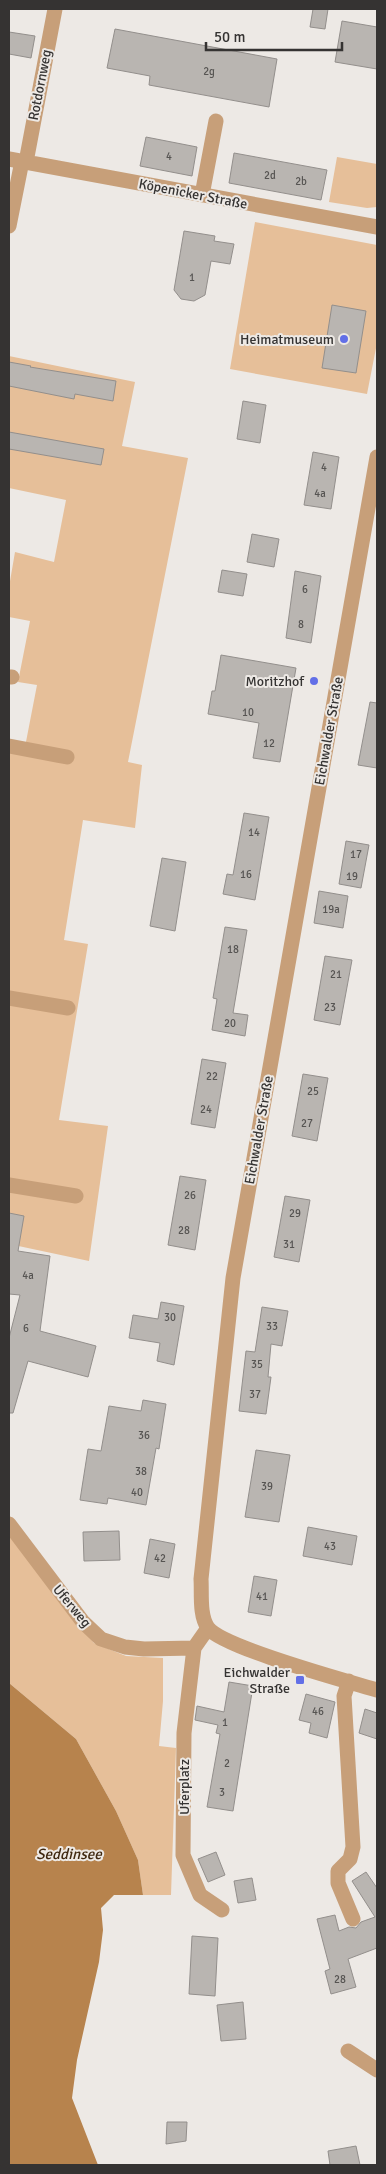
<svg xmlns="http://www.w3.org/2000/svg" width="386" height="2174" viewBox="0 0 386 2174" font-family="Signika,sans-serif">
	<rect width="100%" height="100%" fill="#ede9e5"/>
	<path fill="#e6bf99" d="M337,157l40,7v43l-10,1 -38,-6z
		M255,222l122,23v98l-10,51 -137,-25z
		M9,356l126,26 -13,64 66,12 -60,304 14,3 -7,63 -52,-8 -19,120 24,4 -29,176 49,6 -19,135 -80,-17v-500l16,3 12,-62 -19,-3 12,-61 -21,-4v-30l6,-35 39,10 12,-62 -57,-12z
		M9,1532l85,111 32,13 37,2v43l-4,45 17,2 -5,147h-28l-5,-35 -22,-49 -40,-72 -67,-56z"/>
	<path fill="#b7834d" d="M9,1683l67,56 40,72 22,49 5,35h-29l-13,13 2,22 -4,32 -22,98 -5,38 26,67h-89z"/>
	<path fill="#b9b5b1" stroke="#938f8c" d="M313,9h15l-3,20 -15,-2z
		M342,21l35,6v42l-42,-7z
		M115,29l162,30 -8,48 -120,-22 1,-9 -43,-8z
		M9,32l26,4 -4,22 -22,-4z
		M146,137l51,10 -5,29 -52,-10z
		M234,153l93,17 -6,30 -92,-17z
		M184,231l31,5 -1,5 20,3 -4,20 -19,-3 -6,34 -11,6 -13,-2 -7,-9z
		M332,305l34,6 -10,62 -34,-5z
		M9,362l22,4 -1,1 86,14 -3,20 -38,-7 -1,5 -65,-13z
		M243,401l23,4 -6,38 -23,-4z
		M9,432l95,17 -3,16 -92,-16z
		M313,452l26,5 -8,52 -27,-4z
		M252,534l27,5 -5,28 -27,-5z
		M222,570l25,4 -4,22 -25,-4z
		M295,571l26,5 -10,67 -25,-5z
		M221,655l75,13 -16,94 -27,-4 6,-35 -51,-9 4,-23h3z
		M370,702l7,1v65l-19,-3z
		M244,813l25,4 -14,83 -32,-6 4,-20 6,1z
		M346,841l23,4 -8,43 -22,-4z
		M162,858l24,4 -11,69 -25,-5z
		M319,891l29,5 -5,32 -29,-5z
		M225,927l22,3 -14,83 15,2 -3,21 -33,-6 5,-31 -4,-1z
		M325,956l27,4 -12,65 -26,-5z
		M202,1059l24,4 -11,65 -24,-4z
		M303,1074l25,4 -11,63 -25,-5z
		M180,1176l26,4 -11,70 -27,-5z
		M285,1196l25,4 -11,62 -25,-5z
		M9,1213l15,3 -6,35 32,5 -10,75 56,15 -8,31 -60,-16 -15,52h-4v-75l11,-43 -11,-1z
		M161,1302l23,4 -10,59 -17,-4 3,-18 -31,-5 4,-23 25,4z
		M262,1307l26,4 -6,35 -11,-2 -3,33h3l-5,37 -27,-3 7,-60 9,1z
		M143,1400l23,4 -7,45 -3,-1 -10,57 -38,-7 -1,6 -27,-4 8,-51 13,2 8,-45 32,5z
		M256,1450l34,5 -11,67 -34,-5z
		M308,1527l49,9 -5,29 -49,-9z
		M119,1531l1,29 -36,1 -1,-29z
		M150,1539l25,5 -6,34 -25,-5z
		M254,1576l23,4 -6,36 -23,-4z
		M229,1682l24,4 -20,125 -26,-4 13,-73 -4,-1 2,-8 -23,-5 2,-14 27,6z
		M306,1694l29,8 -8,36 -18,-5 2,-10 -12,-3z
		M365,1709l12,4v26l-18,-6z
		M216,1852l9,23 -17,7 -10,-23z
		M366,1872l11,16v60l-29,11 8,28 -25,7 -6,-23 5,-2 -13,-50 18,-4 4,16 10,-4 7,1 5,-6 14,-5 -23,-36z
		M252,1878l4,22 -18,3 -4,-22z
		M192,1936l26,2 -3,58 -26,-2z
		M243,2002l3,37 -25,2 -4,-36z
		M167,2122h20l-1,19 -20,3z
		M356,2146l4,19h-30l-2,-14z"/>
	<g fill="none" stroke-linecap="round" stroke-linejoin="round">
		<path stroke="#c79f79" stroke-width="15" d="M9,159l368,68
			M26,162l29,-153
			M202,195l14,-74
			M9,226l13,-65
			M377,457l-144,821 -32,301c1,14 -2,36 7,49 16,20 139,53 169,62
			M9,677h3
			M9,746l58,11
			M9,998l59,10
			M9,1185l67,11
			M9,1524l74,98 18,17 24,8 19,2 50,-1 14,-20
			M194,1648l-10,85 -1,122 17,40 22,15
			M349,1681l-5,15 9,151 -3,12 -12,12v12l15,36
			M348,2051l29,19"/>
	</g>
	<g fill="#626fe7" stroke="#ede9e5" stroke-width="2">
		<circle cx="344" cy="339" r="5"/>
		<circle cx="314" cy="681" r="5"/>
		<rect x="295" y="1675" width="10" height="10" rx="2.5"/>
	</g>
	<g text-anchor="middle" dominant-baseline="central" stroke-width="4" stroke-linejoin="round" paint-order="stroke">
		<g font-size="11" fill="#565452">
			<text x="209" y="71">2g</text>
			<text x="169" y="156">4</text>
			<text x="270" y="175">2d</text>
			<text x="301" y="181">2b</text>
			<text x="192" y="277">1</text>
			<text x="324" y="467">4</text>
			<text x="320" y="493">4a</text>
			<text x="305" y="589">6</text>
			<text x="301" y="624">8</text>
			<text x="248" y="712">10</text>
			<text x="269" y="743">12</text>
			<text x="254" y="832">14</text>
			<text x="356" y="854">17</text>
			<text x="246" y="874">16</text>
			<text x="352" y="876">19</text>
			<text x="331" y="909">19a</text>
			<text x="233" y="949">18</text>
			<text x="336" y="974">21</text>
			<text x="330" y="1007">23</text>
			<text x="230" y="1023">20</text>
			<text x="212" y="1076">22</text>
			<text x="313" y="1091">25</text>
			<text x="206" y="1109">24</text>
			<text x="307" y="1123">27</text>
			<text x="190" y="1195">26</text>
			<text x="295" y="1213">29</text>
			<text x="184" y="1230">28</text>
			<text x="289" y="1244">31</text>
			<text x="28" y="1275">4a</text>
			<text x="170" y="1317">30</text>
			<text x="272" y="1326">33</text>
			<text x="26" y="1328">6</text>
			<text x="257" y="1364">35</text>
			<text x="255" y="1394">37</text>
			<text x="144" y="1435">36</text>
			<text x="141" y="1471">38</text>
			<text x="267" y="1486">39</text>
			<text x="137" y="1492">40</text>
			<text x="330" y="1546">43</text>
			<text x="160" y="1558">42</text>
			<text x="262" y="1596">41</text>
			<text x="318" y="1711">46</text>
			<text x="225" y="1722">1</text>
			<text x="227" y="1763">2</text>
			<text x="222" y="1792">3</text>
			<text x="340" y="1979">28</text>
		</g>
		<g font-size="14" fill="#353332" stroke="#ede9e5">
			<text transform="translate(40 85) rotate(-79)">Rotdornweg</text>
			<text transform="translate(193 194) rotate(11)">Köpenicker Straße</text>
			<text transform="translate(329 731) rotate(-80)">Eichwalder Straße</text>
			<text transform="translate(259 1130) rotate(-80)">Eichwalder Straße</text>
			<text transform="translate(72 1606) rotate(50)">Uferweg</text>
			<text transform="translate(184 1787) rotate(-90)">Uferplatz</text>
		</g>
		<g font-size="14" fill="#353332" stroke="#ede9e5" text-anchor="end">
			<text x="334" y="339">Heimatmuseum</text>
			<text x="304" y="681">Moritzhof</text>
			<text x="290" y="1672">Eichwalder<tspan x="290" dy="16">Straße</tspan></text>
		</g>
		<g font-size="15" font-style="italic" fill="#3f2810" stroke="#ede9e5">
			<text x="69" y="1854">Seddinsee</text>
		</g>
	</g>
	<rect width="386" height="2174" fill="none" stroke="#353332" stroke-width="20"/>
	<path d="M206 42v8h136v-8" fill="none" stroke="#353332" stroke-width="2.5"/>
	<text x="214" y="42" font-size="15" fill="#353332" stroke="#ede9e5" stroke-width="4" paint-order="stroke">50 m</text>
</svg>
